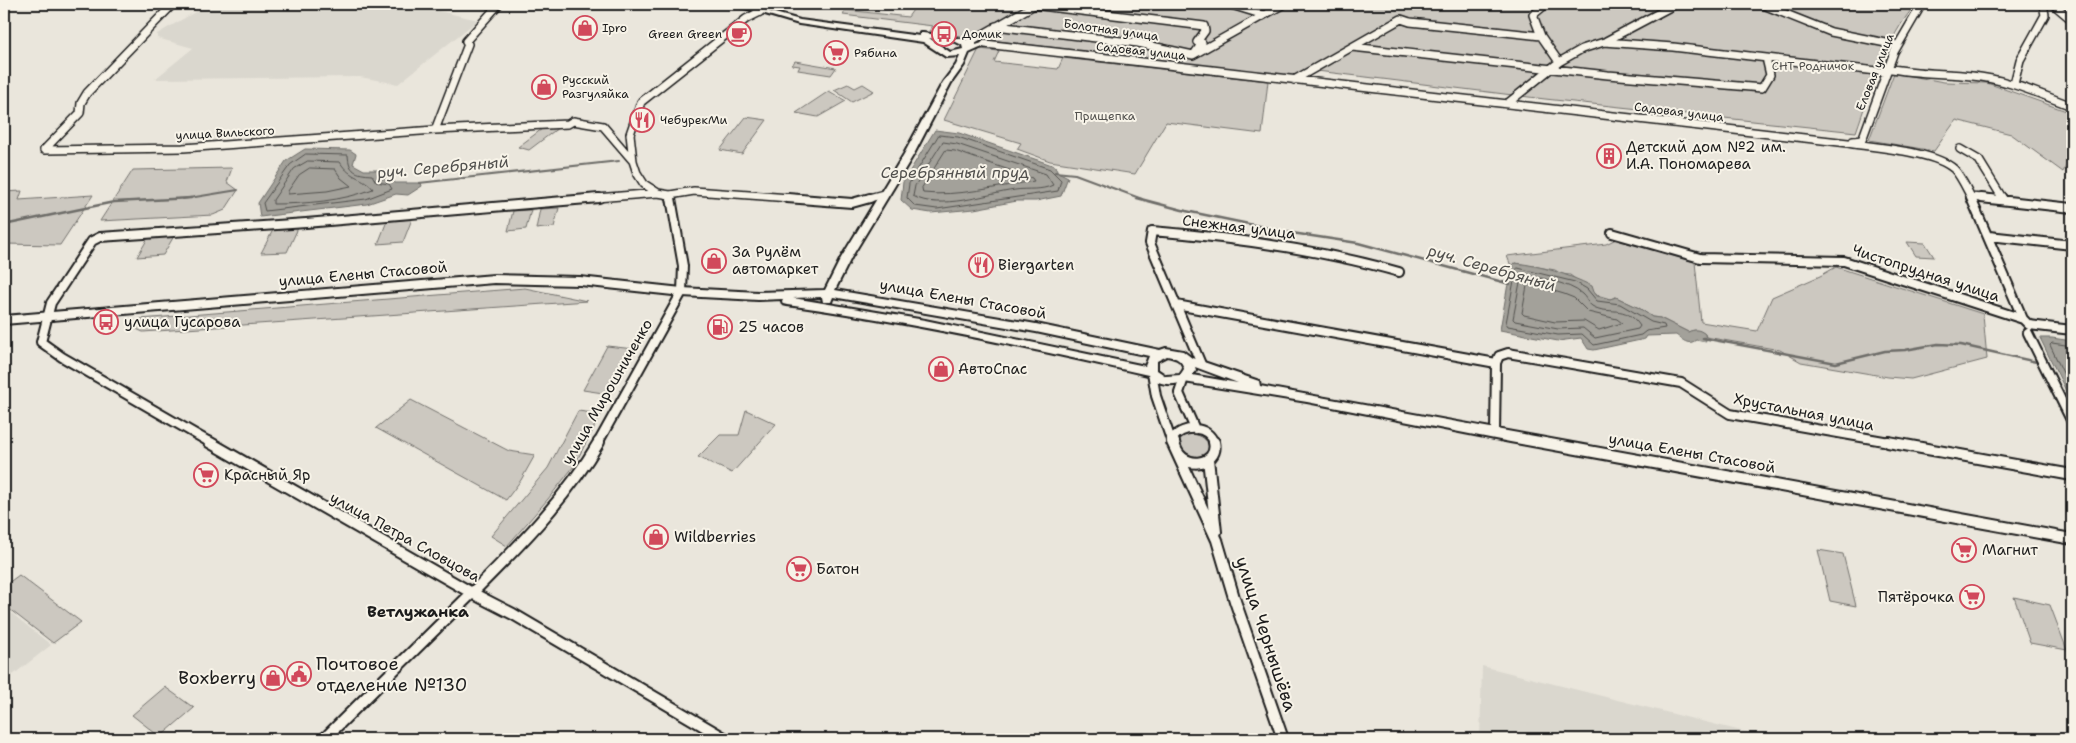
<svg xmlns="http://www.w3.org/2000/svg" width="2076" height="743" viewBox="0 0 2076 743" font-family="'Shantell Sans',sans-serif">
	<rect width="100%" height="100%" fill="#eae6dc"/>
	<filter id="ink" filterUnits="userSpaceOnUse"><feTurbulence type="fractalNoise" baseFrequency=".02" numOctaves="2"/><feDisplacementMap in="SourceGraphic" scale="10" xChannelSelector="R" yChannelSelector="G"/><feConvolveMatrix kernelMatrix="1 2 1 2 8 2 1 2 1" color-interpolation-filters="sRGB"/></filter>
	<g filter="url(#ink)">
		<path fill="#dad7ce" d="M209,4h199l70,16 -80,64 -38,-7 -205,2 38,-31 -36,-10v-4z
			M4,607l47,38 -47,37z
			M1482,666l291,73h-293z"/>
		<path fill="#ccc8c0" stroke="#74726e" d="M917,4h999c-31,36 -45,85 -60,128l-311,-33 -228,-28 -24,5 -320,-38 -44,-7 4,-5 -90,-11 3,-5 62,7z
			M979,49l20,2 -5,11 64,7 5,-11 205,23 -6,53 -96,-12 -31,52 -85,-13 -33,-12 4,-6 -77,-23z
			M795,61l41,7 -5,7 -33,-5 2,-4 -8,-1z
			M1894,73l50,9 43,1 85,30v41l-9,18 -52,-38 -55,-14 -22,31 -65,-11z
			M848,84l7,4 8,-4 11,7 -22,11 -18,-12z
			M829,91l17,10 -28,16 -22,-4z
			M746,117l21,3 -25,34 -22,-4z
			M558,128l-29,22 -11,-3 24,-18z
			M232,168l-5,14 11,8 -13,20 -12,5 -113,6 33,-51z
			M22,191l-3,9 74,-5 -33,50 -56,-1v-52z
			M559,208l-5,19 -18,2 4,-20z
			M531,210l-5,19 -18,2 5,-20z
			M412,219l-9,23 -25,2 9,-23z
			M298,228l-11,24 -26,1 12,-23z
			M174,236l-11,19 -26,2 11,-19z
			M1616,239l79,23 6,60 56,9 15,-34 48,-21 16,-9 147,47 4,45 -76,20 -23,-2 -87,-15 -21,-12 -74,-13 -1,-3c-6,-4 -10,-5 -17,-2l-28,-14 -8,-1 -13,-9 -23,-11 -6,2 -13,-4 -27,-20 -9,-1 -6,-4 -40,-7 -4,3 -4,-10 99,-12z
			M1907,242l18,1 9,14 -18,-1z
			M525,288l62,13 -444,31 -9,-4 6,-9z
			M607,346l27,3 -24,45 -27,-4z
			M411,400l98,51 26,4 -14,25 -15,20 -130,-72z
			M746,410l30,14 -44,49 -34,-16 22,-22h19z
			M578,411l23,3 -27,52 -26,33 -41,47 -16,-10 57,-68z
			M1188,434c10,0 20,3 21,15 -6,12 -17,9 -28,4l-3,-11 5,-6z
			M1818,550l25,4 13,52 -26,-5z
			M19,575l62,47 -28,21 -49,-38v-19z
			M2014,597l36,8 17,45 -37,-7z
			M165,687l29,21 -34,29 -28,-22z"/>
		<path fill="#a3a19a" stroke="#6d6c68" d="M935,130l24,3 96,33 3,6 10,5 -7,19 -25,5h-19l-43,8 -43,4 -19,-3 -11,-10 2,-18z
			M305,149l45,1 6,4 -3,10 11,6h14l1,8 13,1 3,4h26l1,3 -14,9 -12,-1 -29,10 -107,13 -2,-14 28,-42z
			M1515,263c28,3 52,11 77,23l2,6 3,4 13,3 6,-2 23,11 13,9 8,1 28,14c7,-3 11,-3 17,2l1,8 -10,-2c-8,6 -13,0 -20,-5l-29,1 -2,3 -51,11 -6,-1 -7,-11 -23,3 -58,-11 11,-64z
			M2040,338h12l20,3v62z"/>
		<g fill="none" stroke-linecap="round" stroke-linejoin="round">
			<path stroke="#52514e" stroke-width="1" d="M939,135l19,2 92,32 11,11 -3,11 -121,18 -22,-3 -8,-8 2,-14z
				M943,142l14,2 89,30 7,11c-12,6 -25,3 -38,5 -29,4 -75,21 -102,6l2,-10z
				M946,150l9,1 77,27 2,3c-33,5 -78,16 -111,12l-1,-5z
				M306,154l42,1c1,17 8,19 24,20l4,7 13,2 3,5 -26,10 -101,12 -2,-8 27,-38z
				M308,161l32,1c11,18 24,14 33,27 -30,12 -68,15 -100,15v-4l21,-31z
				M310,168l25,1 6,9 10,8 -24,5 -39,3v-3l11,-16z
				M1518,268l57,14 12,7 10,12 23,3 31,18 13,3 1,3 -19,3 -5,4 -47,10 -12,-11 -24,1 -50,-9 -2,-3 10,-53z
				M1523,275c15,2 47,8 59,19 4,3 5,9 10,12 16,10 33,-3 48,20l-2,3 -43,9 -12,-10 -25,1 -43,-8 -2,-2 8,-42z
				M1530,284l34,10 10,4 14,14 29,7 5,4 -23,7 -15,-9 -29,1 -31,-7 -2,-2 5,-27z
				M2072,346l-20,-3 -2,2 22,47"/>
			<path stroke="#6d6c68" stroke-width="2" d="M1055,172l20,2 67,25
				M419,183l200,-22
				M183,199l55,-9"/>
			<path stroke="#6d6c68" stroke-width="2.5" d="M1137,198l49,13 106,22 66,10 152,41
				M4,225l110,-23 77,-4
				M1703,338l133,25 49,-12 20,-1 33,-6 23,1 80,18"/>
			<defs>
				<path id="minor-far2" d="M173,4l-86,89 -6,10 -1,10 -36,37 139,-2 252,-18 133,-6 5,-3 30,5 30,35
					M1228,4l36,11
					M1761,4l70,28 65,13
					M2053,4l19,16
					M1033,5l171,21 1,5 -8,11 5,1 -7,10
					M996,26l142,17 55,12 91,-51
					M1541,36l-8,-21 12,-10 7,-1
					M1606,41l70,-37
					M966,44l70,-40
					M985,44l863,99c28,5 86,8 106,26 7,7 13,21 18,30
					M1352,47l256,28 154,13 8,-13 -4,-17
					M1559,62l23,-13 22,-7 69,5 212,25
					M1887,68c29,6 56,5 85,8 35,3 67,18 100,30
					M1294,80l107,-61 9,3 131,14 18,26 -51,41
					M2014,84l6,-24 25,-45 -2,-11
					M435,130l33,-86 -2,-3 33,-37
					M1853,141l9,-1 32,-88 28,-48
					M1960,149l19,11 24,39
					M658,193l-14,-9 -7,-11 -4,-12 -3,-27 11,-32 105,-83 14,-7
					M670,195l24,-4 109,8
					M1971,197l21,2
					M584,199l74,-6 12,2 1,4
					M865,199l19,-5"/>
				<path id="minor-far1" d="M787,198l65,5 18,-5
					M1971,198l52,121 6,6 43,5
					M1981,198l91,10
					M2002,198l1,2
					M1612,233l88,25 144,3 179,58
					M1989,236l83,9
					M1176,305l320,58
					M2028,333l44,89
					M1201,364l-51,-121 2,-12c84,7 166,18 247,41
					M1152,372l4,24 16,47
					M1184,378l-5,15 16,36
					M1495,434l1,-71 3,-7 9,-3 173,30 49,31 165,29
					M211,443l-149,-86 -21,-15 10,-39 41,-62 8,-4 206,-14 293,-25
					M598,443l84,-151 1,-26 -12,-68
					M1174,443l-1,-5c11,-13 35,-13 41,5"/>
				<path id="minor" d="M209,442l263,151
					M1172,442l45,98 18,61 48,138
					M1174,442c4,30 46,25 40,0
					M1888,442l184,33
					M1208,459l8,73
					M472,593l41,21 213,125
					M472,593c47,-47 93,-93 127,-151
					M324,739l148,-146"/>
				<path id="major" d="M731,4h12l57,16 120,16v-3h3c18,2 36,6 53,8v4l9,-3 4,2 -20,9 -5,12 -13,18 -37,71 -63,104 -16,32 201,34 124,26 6,-2 17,3 9,7 67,23 1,5 812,148v10l-562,-102 -203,-40 -123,-20c-12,4 -27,3 -36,-7 -120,-27 -239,-53 -361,-70l-4,-1 -1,-3 1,-2 -25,1 -76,-4 -102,-11 -86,-2 -490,41v-8l490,-41 86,2 102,11 76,4 67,-2 16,-32 63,-104 39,-72 13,-17 4,-9 -14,1 -23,-15 -124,-18zM929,38l27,4 6,3 1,4 -13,3zM822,297l1,5h8l2,-5 203,35 113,24 -4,10 -220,-46 -132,-22zM1167,356c10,2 15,4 17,13l-4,6 -14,1 -9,-6v-9zM1195,367l43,16 -46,-8 4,-5z"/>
			</defs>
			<use href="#minor-far2" stroke="#1c1c1c" stroke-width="10"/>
			<use href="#minor-far1" stroke="#1c1c1c" stroke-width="12"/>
			<use href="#minor" stroke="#1c1c1c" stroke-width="14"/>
			<use href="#major" stroke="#1c1c1c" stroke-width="4"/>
			<use href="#minor-far2" stroke="#f7f3e8" stroke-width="7"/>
			<use href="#minor-far1" stroke="#f7f3e8" stroke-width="8"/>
			<use href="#minor" stroke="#f7f3e8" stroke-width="10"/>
			<use href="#major" fill="#f7f3e8" fill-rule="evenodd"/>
		</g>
	</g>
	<defs>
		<symbol id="shop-ring" viewBox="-11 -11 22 22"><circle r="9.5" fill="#f7f3e8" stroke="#d1495b" stroke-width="1.5"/><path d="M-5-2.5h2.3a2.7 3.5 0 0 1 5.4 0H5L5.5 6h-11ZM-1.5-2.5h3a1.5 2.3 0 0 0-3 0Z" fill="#d1495b"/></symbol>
		<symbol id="cafe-ring" viewBox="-11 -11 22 22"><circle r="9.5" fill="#f7f3e8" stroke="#d1495b" stroke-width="1.5"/><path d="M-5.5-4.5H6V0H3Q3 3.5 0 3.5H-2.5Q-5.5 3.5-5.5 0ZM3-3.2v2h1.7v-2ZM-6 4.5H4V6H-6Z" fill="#d1495b"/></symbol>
		<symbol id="bus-ring" viewBox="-11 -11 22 22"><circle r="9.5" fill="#f7f3e8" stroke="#d1495b" stroke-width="1.5"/><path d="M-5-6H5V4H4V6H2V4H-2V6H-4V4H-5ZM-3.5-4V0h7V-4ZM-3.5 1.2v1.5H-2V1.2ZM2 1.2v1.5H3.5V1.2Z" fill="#d1495b"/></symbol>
		<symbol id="supermarket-ring" viewBox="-11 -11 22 22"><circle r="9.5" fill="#f7f3e8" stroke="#d1495b" stroke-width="1.5"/><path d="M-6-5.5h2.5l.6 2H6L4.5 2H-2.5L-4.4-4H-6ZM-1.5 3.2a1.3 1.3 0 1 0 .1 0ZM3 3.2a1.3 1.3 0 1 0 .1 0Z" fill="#d1495b"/></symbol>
		<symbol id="restaurant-ring" viewBox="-11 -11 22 22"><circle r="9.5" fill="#f7f3e8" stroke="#d1495b" stroke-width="1.5"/><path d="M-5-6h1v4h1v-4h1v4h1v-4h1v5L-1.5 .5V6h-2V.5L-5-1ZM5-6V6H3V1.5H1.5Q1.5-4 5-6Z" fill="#d1495b"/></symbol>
		<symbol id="building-ring" viewBox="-11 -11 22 22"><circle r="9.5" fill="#f7f3e8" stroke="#d1495b" stroke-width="1.5"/><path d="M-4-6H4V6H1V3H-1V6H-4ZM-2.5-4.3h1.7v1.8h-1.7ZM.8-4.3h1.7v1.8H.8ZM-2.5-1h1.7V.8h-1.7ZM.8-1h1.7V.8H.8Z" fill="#d1495b"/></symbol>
		<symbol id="fuel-ring" viewBox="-11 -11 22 22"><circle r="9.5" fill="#f7f3e8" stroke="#d1495b" stroke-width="1.5"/><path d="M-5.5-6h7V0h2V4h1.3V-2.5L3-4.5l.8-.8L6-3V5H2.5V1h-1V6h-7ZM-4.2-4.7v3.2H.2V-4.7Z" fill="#d1495b"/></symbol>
		<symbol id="civic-ring" viewBox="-11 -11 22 22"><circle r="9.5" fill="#f7f3e8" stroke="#d1495b" stroke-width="1.5"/><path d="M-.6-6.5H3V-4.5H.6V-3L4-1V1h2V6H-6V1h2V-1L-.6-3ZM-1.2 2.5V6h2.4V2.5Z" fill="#d1495b"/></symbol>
	</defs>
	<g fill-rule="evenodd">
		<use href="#shop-ring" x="571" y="14" width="28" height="28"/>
		<use href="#cafe-ring" x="725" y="20" width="28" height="28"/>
		<use href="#bus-ring" x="930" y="20" width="28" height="28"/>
		<use href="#supermarket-ring" x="822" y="39" width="28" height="28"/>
		<use href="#shop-ring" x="530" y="73" width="28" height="28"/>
		<use href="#restaurant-ring" x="628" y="106" width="28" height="28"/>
		<use href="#building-ring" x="1595" y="142" width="28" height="28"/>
		<use href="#shop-ring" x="700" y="247" width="28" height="28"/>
		<use href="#restaurant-ring" x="967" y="251" width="28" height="28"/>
		<use href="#bus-ring" x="92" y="308" width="28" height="28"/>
		<use href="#fuel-ring" x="706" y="313" width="28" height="28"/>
		<use href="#shop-ring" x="927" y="355" width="28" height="28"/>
		<use href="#supermarket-ring" x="192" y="461" width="28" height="28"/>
		<use href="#shop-ring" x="642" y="523" width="28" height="28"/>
		<use href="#supermarket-ring" x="1950" y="536" width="28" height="28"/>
		<use href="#supermarket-ring" x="785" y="555" width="28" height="28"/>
		<use href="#supermarket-ring" x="1958" y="583" width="28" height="28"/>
		<use href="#civic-ring" x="285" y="660" width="28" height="28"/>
		<use href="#shop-ring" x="259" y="664" width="28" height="28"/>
	</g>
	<g text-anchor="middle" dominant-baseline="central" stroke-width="4" stroke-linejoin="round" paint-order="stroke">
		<g font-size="12" fill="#1c1c1c" stroke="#f7f3e8" text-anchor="start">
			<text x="602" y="28">Ipro</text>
			<text x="722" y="34" text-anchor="end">Green Green</text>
			<text x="962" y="34">Домик</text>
			<text x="854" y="53">Рябина</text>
			<text x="562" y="80">Русский<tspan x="562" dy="14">Разгуляйка</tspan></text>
			<text x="660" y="120">ЧебурекМи</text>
		</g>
		<g font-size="12" fill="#1c1c1c" stroke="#f7f3e8">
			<text transform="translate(1111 30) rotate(8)">Болотная улица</text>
			<text transform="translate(1141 51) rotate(6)">Садовая улица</text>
			<text transform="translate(1875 72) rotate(-68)">Еловая улица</text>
			<text transform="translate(1679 112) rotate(7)">Садовая улица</text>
			<text transform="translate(225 133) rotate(-3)">улица Вильского</text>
		</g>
		<g font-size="12" fill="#51504d" stroke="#f7f3e8">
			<text x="1813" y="66">СНТ Родничок</text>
			<text x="1105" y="116">Прищепка</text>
		</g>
		<g font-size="15" fill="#1c1c1c" stroke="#f7f3e8" text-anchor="start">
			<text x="1626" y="147">Детский дом №2 им.<tspan x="1626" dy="17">И.А. Пономарева</tspan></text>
			<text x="732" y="252">За Рулём<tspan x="732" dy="17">автомаркет</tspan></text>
			<text x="998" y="265">Biergarten</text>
			<text x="124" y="322">улица Гусарова</text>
			<text x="738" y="327">25 часов</text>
			<text x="958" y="369">АвтоСпас</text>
			<text x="224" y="475">Красный Яр</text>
			<text x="674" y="537">Wildberries</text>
			<text x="1982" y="550">Магнит</text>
			<text x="816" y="569">Батон</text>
			<text x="1954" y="597" text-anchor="end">Пятёрочка</text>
		</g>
		<g font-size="15" fill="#1c1c1c" stroke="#f7f3e8">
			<text transform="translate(1239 227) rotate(7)">Снежная улица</text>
			<text transform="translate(1926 273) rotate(18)">Чистопрудная улица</text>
			<text transform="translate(363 274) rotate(-5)">улица Елены Стасовой</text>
			<text transform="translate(963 299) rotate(10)">улица Елены Стасовой</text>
			<text transform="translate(607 392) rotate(-60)">улица Мирошниченко</text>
			<text transform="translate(1804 412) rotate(11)">Хрустальная улица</text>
			<text transform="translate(1692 453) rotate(10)">улица Елены Стасовой</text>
			<text transform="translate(405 537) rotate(29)">улица Петра Словцова</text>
		</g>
		<g font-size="16" font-style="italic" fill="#52514e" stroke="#f7f3e8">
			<text transform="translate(443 167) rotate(-5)">руч. Серебряный</text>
			<text x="955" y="172">Серебрянный пруд</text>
			<text transform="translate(1492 268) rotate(16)">руч. Серебряный</text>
		</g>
		<g font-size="16" font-weight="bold" fill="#1c1c1c" stroke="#f7f3e8">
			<text x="418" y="611">Ветлужанка</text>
		</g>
		<g font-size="18" fill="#1c1c1c" stroke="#f7f3e8">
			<text transform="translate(1266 634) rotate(72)">улица Чернышёва</text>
		</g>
		<g font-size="18" fill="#1c1c1c" stroke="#f7f3e8" text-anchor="start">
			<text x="316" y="664">Почтовое<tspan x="316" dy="21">отделение №130</tspan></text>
			<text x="256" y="678" text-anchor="end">Boxberry</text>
		</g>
	</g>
	<rect width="2076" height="743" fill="none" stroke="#f7f3e8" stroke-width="20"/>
	<rect x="10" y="10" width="2056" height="723" fill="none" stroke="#1c1c1c" stroke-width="2" filter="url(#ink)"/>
</svg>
